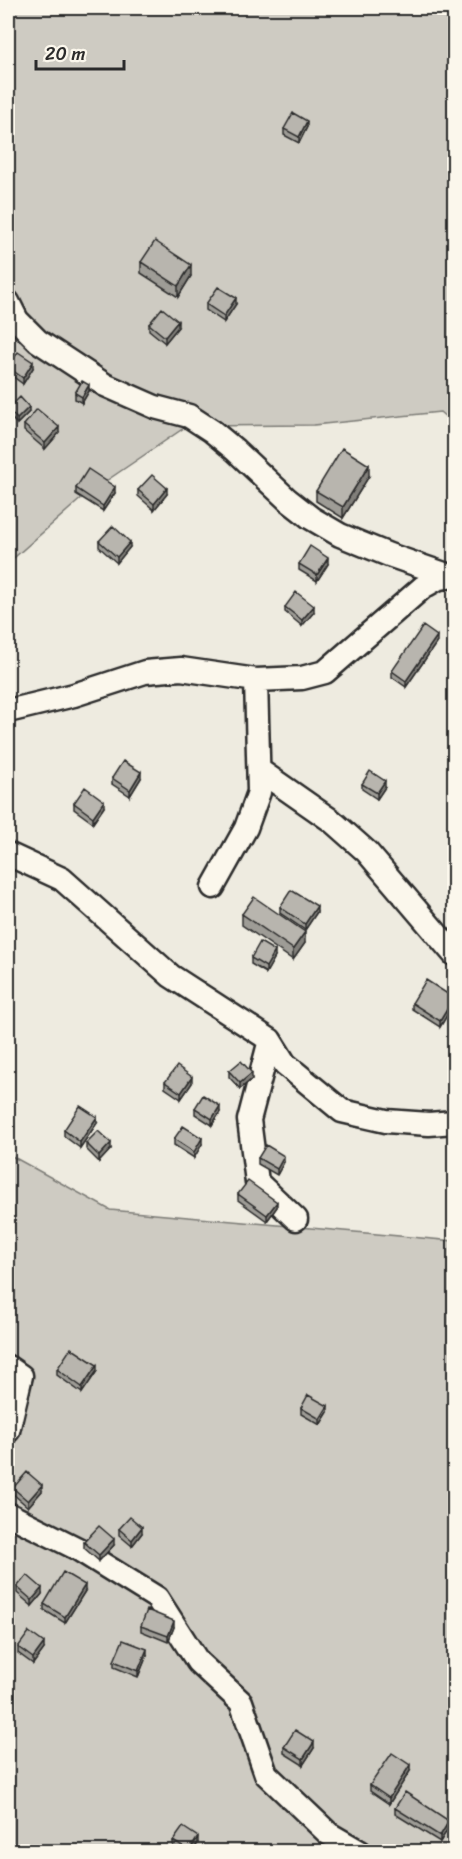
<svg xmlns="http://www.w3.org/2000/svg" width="462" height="1859" viewBox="0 0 462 1859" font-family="Sriracha,sans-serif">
	<rect width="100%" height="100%" fill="#eeebe0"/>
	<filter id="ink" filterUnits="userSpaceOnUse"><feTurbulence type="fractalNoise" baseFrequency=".0167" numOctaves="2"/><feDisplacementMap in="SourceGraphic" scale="12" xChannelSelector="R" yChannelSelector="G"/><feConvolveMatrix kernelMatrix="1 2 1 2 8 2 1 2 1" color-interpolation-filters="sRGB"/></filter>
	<g filter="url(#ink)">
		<path fill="#cecbc2" stroke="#7c7b76" stroke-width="1.5" d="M8,8h446v416l-14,-12 -126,13 -127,1 -103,70 -76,67z
			M8,1154l102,56 344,31v610h-446z"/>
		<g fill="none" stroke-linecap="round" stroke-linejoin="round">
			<defs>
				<path id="street" d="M8,302l9,18 21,21 67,44 50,22 34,9 23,15 23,19 53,50 23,18 29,17 49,20 61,21
					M8,711l66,-16 71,-23 36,-3 75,11 46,-2 23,-6 98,-85 16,-9 15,-2
					M259,770l73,51 35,31 87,102
					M8,854l54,25 109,97 99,64 15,24 57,47 44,10 43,3 25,-2
					M213,887l33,-59 13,-36 -3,-112
					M270,1040l-21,80 8,62 39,37
					M8,1367l13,9 -13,55
					M8,1514l70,35 79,49 41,64 43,40 25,72 63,60 31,18"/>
			</defs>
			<use href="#street" stroke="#2b2b2b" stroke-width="27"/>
			<use href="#street" stroke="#fbf7ec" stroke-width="22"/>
		</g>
		<path fill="#9e9c96" stroke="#2b2b2b" stroke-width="1.5" d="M307,127l-8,16 -15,-8v-6z
			M141,262l50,14 -13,21 -37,-24z
			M206,304h30l-12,18 -18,-12z
			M149,324l29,3 -13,16 -16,-13z
			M8,367l25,1 -10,16 -15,-11z
			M89,391l-7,12 -7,-4v-6z
			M8,409l21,3 -12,12 -9,-9z
			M24,425l35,8 -14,16 -21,-18z
			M369,476l-26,42 -27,-17v-10z
			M76,488l39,5 -12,18 -27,-17z
			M138,490l29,4 -13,16 -16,-14z
			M99,541l31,6 -13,16 -18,-16z
			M299,564h29l-11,17 -18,-11z
			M285,607l29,5 -12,14 -17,-14z
			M437,642l-31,45 -14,-10v-6z
			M112,778h29l-11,18 -18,-12z
			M362,784l23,3 -8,12 -15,-10z
			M74,803l30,4 -11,16 -19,-14z
			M280,907l37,5 -12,18 -25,-17z
			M242,914l63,29 -12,17 -51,-35z
			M275,957l-9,16 -15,-9v-6z
			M412,1003l42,1 -14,23 -28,-18z
			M229,1071l23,8 -12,10 -11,-12z
			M165,1082l27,1 -11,16 -16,-11z
			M195,1108l25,4 -8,13 -17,-11z
			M97,1123l-17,25 -16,-12v-6z
			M174,1139l28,5 -8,14 -20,-13z
			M86,1143l25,6 -12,13 -13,-13z
			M258,1158l26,4 -7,13 -19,-11z
			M238,1194l39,13 -10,14 -29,-21z
			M57,1369l40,2 -15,22 -25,-18z
			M301,1408l27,4 -8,13 -19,-11z
			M13,1488l29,3 -14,16 -15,-13z
			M119,1529l23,4 -10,13 -13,-11z
			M84,1542l30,3 -15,16 -15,-13z
			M17,1587l25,7 -10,12 -15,-13z
			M85,1591l-20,32 -21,-13v-6z
			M141,1626l33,1 -6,15 -27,-11z
			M18,1647l26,2 -11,15 -15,-11z
			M147,1655l-9,22 -24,-10v-6z
			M284,1747l30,1 -11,17 -19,-12z
			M410,1771l-21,33 -19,-13v-6z
			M395,1808l54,19 -9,15 -45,-28z
			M173,1841l25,2 -5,8h-13l-7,-4z"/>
		<path fill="#817f7a" stroke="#2b2b2b" stroke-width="1.5" d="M307,121v6l-8,16v-6z
			M13,167v6l-5,8v-6z
			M191,265v11l-13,21v-11z
			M236,298v6l-12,18v-6z
			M178,321v6l-13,16v-6z
			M33,362v6l-10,16v-6z
			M89,385v6l-7,12v-6z
			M29,407v5l-12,12v-5z
			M59,427v6l-14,16v-6z
			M369,465v11l-26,42v-11z
			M115,487v6l-12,18v-5z
			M167,488v6l-13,16v-6z
			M130,542v5l-13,16v-6z
			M328,558v6l-11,17v-6z
			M314,606v6l-12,14v-6z
			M437,636v6l-31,45v-6z
			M12,772v6l-4,7v-6z
			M141,772v6l-11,18v-6z
			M385,781v6l-8,12v-6z
			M104,801v6l-11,16v-6z
			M317,906v6l-12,18v-6z
			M305,932v11l-12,17v-11z
			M275,951v6l-9,16v-6z
			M454,998v6l-14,23v-6z
			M252,1073v6l-12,10v-6z
			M192,1077v6l-11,16v-6z
			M220,1106v6l-8,13v-6z
			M97,1117v6l-17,25v-6z
			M202,1138v6l-8,14v-6z
			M111,1143v6l-12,13v-6z
			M284,1156v6l-7,13v-6z
			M277,1202v5l-10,14v-6z
			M97,1365v6l-15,22v-6z
			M328,1406v6l-8,13v-6z
			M42,1485v6l-14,16v-6z
			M142,1527v6l-10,13v-6z
			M114,1539v6l-15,16v-6z
			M85,1585v6l-20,32v-6z
			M42,1588v6l-10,12v-6z
			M174,1621v6l-6,15v-6z
			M44,1643v6l-11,15v-6z
			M147,1649v6l-9,22v-6z
			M314,1742v6l-11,17v-6z
			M410,1765v6l-21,33v-6z
			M449,1821v6l-9,15v-6z
			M198,1837v6l-5,8h-4z"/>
		<path fill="#b8b5ae" stroke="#2b2b2b" stroke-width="1.5" d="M293,113l14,8 -8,16 -15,-8z
			M8,164l5,3 -5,8z
			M155,241l36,24 -13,21 -37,-24z
			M218,287l18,11 -12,18 -18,-12z
			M162,308l16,13 -13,16 -16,-13z
			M18,352l15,10 -10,16 -15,-11z
			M82,381l7,4 -7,12 -7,-4z
			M20,397l9,10 -12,12 -9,-10z
			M37,409l22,18 -14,16 -21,-18z
			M342,448l27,17 -26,42 -27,-16z
			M88,469l27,18 -12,19 -27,-18z
			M152,475l15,13 -13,16 -16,-14z
			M113,526l17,16 -13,15 -18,-16z
			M310,546l18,12 -11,17 -18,-11z
			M296,592l18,14 -12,14 -17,-13z
			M423,626l14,10 -31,45 -14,-10z
			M123,761l18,11 -11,18 -18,-12z
			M8,769l4,3 -4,7z
			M370,771l15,10 -8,12 -15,-9z
			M85,787l19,14 -11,16 -19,-14z
			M291,890l26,16 -12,18 -25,-17z
			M254,897l51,35 -12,17 -51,-35z
			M260,942l15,9 -9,16 -15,-9z
			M426,980l28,18 -14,23 -28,-18z
			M241,1061l11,12 -12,10 -11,-12z
			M177,1066l15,11 -11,16 -16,-11z
			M203,1095l17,11 -8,13 -17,-11z
			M80,1106l17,11 -17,25 -16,-12z
			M183,1126l19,12 -8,14 -20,-13z
			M98,1131l13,12 -12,13 -13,-13z
			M266,1145l18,11 -7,13 -19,-11z
			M248,1181l29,21 -10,13 -29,-21z
			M71,1348l26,17 -15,22 -25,-18z
			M308,1395l20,11 -8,13 -19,-11z
			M27,1472l15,13 -14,16 -15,-13z
			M130,1517l12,10 -10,13 -13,-11z
			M99,1526l15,13 -15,16 -15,-13z
			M63,1572l22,13 -20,32 -21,-13z
			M27,1575l15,13 -10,12 -15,-13z
			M147,1610l27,11 -6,15 -27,-10z
			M29,1632l15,11 -11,15 -15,-11z
			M123,1640l24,9 -9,22 -24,-10z
			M295,1730l19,12 -11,17 -19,-12z
			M392,1753l18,12 -21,33 -19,-13z
			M405,1792l44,29 -9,15 -45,-28z
			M183,1827l15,10 -9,14 -16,-10z"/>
	</g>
	<rect width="462" height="1859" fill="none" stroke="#fbf7ec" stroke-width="30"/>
	<rect x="15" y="15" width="432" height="1829" fill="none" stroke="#2b2b2b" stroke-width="2" filter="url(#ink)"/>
	<path d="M36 60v9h88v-9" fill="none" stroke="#2b2b2b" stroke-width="3"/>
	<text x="45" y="60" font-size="18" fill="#2b2b2b" stroke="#fbf7ec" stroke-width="4.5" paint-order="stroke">20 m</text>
</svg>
